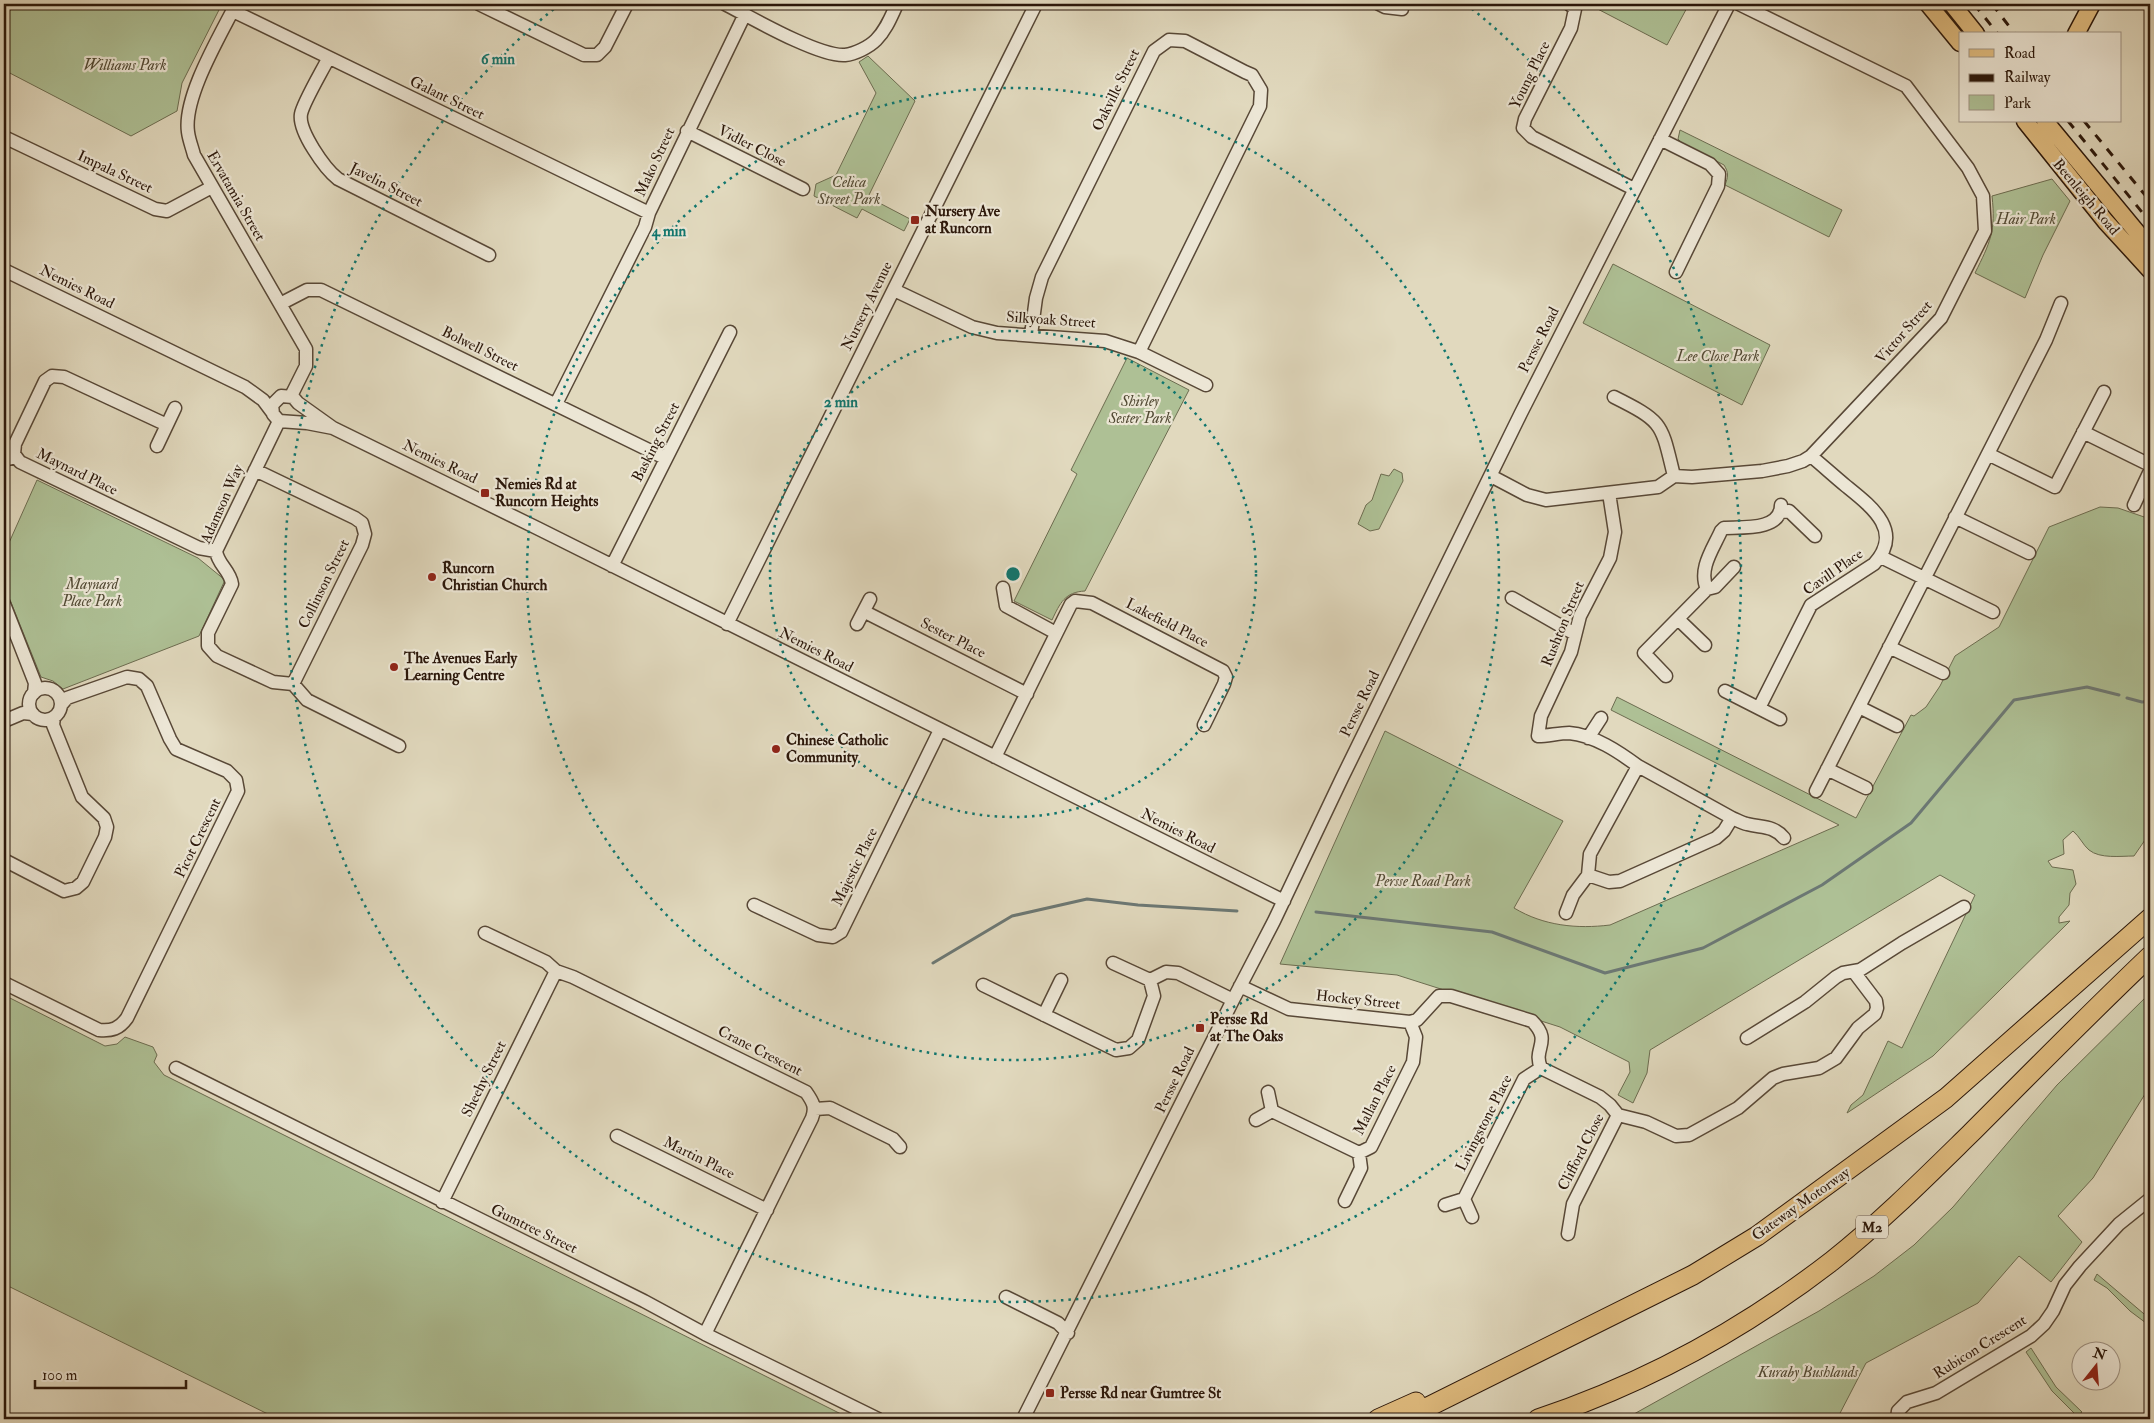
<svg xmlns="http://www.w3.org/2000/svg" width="2154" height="1423" viewBox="0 0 2154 1423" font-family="'IM FELL Double Pica',serif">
	<rect width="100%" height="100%" fill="#e1d9be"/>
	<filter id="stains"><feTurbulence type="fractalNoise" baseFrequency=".004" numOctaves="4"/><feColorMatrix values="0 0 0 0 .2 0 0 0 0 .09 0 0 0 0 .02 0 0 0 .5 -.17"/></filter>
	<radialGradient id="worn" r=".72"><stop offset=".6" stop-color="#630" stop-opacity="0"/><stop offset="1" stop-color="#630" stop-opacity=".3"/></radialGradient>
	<path fill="#aec095" stroke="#6c6c50" d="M13,4h209l-40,79 -5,28 -46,25 -127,-66v-47z
		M1588,4h101l-22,41z
		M868,56l47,45 -47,96 42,22 -6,12 -42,-22 -5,9 -43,-22 2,-12 20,-9 40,-82 -17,-31z
		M1680,130l162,80 -13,27 -104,-52c3,-8 4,-12 -1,-20l-42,-22 -4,-4z
		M2052,179l18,22 -27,54 -18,43 -50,-25c15,-30 21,-42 17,-77z
		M1613,264l157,81 -28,60 -159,-82z
		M1127,358l62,32 -104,201c-20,1 -25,12 -33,29l-38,-19 63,-127 -6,-4z
		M1394,469l8,4 1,8 -24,48 -9,2 -12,-7 8,-19 6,-5 9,-26 8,2z
		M37,480l161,78 27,22 -26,56 -136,53 -10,-8 -12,-4 -37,-92v-31z
		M2100,507l18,1 32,11v305l-5,16 -11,16c-13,0 -34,3 -45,-6 -6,-5 -9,-13 -16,-19l-10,9 1,14 -16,7 4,6 21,3 3,14 -6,9 -1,12 -10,12v6l11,-2 -137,135 -86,57 4,-8 12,-10 25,-54 14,7 73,-153 -35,-20 -290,175 -3,23 -14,30 -15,-8 12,-23 -1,-10 -69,-35 -163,-52 -117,-11 105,-233 178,90 -49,87c30,18 63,21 96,17l229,-100 -228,-115 6,-13 239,121 55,-103 3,1 12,-9 14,-21 15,-30 44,-29 50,-100z
		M2150,993v93l-57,92 -35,38 24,26 -31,40 -32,-26 -41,47 -112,60 -29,56h-212l194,-108 55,-35 40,-31 39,-38 104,-122z
		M4,995l101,51 12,-2 8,-7 28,10 4,8 -3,7 10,13 687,344h-573l-274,-135z
		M2097,1274l53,45v7l-20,-15 -23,-23 -13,-8z
		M2031,1348l25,39 26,25 -5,4 -25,-25 -26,-39z"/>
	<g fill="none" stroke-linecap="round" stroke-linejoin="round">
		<path stroke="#6c7874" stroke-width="3" d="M2127,698l15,4 8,-1
			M1316,912l176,20 113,41 98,-25 119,-63 89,-62 103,-123 73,-13 32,8
			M933,963l79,-47 75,-17 51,6 99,6"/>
		<defs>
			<path id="minor" d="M236,4c-16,32 -53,93 -48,128 1,8 4,15 6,23l112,194v17l-15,30
				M479,4l105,51h13l8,-8 22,-43
				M725,4c25,13 94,53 120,51 10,-1 24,-8 31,-15 10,-10 15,-23 21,-36
				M1379,4l6,3 17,2
				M1569,4l6,5 -4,19 -46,91 -2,9 9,9 102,52
				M233,11l416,202
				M328,59c-6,12 -25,44 -27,55 -3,17 24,55 37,65l151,76
				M687,131l116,58
				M4,137l151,72 12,2 45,-24
				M1660,139l50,25 9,10 -1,12 -42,86
				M4,270l241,117 18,13 9,12
				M894,290l78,37 25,6 108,8 34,11 67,33
				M280,304l27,-14h14l344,168
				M1031,335l5,-37 6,-21 112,-226 15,-11 16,1 60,31 7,3 9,15 -1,16 -121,246
				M1614,397c50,25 47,26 60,79
				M556,404l89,-177 4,-14 96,-199
				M279,421l-63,130c2,14 14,19 16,33l-24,49v13l9,10 56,26 20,2 14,16 92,46
				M167,425l-103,-48 -12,-1 -7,5 -30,63 -1,10 6,8 179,86 17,3
				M333,428l-26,-5 -28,-2 -6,-7 -1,-9 9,-9 12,1 5,6 35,25 206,101 745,372
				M2083,432l67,33
				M157,446l18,-38
				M1988,454l67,33 49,-95
				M4,460l12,-3
				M255,470l100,48 7,5 3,11 -3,11 -69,139
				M1491,476l36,19 19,5 112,-13 16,-11 18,1 70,-6 26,-5 15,-5 8,-5 130,-138 44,-87 -2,-35 -15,-28 -62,-82 -167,-82
				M1609,493l6,39 -5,26 -30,58 -9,36 -30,64 -3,20c10,0 21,-3 31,-3 25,2 50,19 69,33
				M2134,505l16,-34
				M1781,512l8,-1 26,25
				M1955,517l74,36
				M1881,557l112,55
				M612,566l118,-234
				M1003,588l3,18 50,27
				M1707,589l8,-2 19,-20
				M1512,598l63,36
				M4,604l31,79 -1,10
				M865,612l162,82
				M1678,619l27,26
				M727,624l309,-620
				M857,624l13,-25
				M1889,647l54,26
				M1666,676l-22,-23 63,-64c-9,-20 6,-40 14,-58l3,-3c18,-1 57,3 57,-23
				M29 704a16 16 0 1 1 32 0a16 16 0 1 1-32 0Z
				M1725,691l55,28
				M1859,707l38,19
				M1759,708l52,-103 63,-41c30,-33 -2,-57 -28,-78 -12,-10 -23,-20 -35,-30
				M4,721l19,-8 10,1
				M1588,738l13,-20
				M995,757l76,-153 4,-3 17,2 131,68 3,6 -2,7 -20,41
				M1827,769l39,19
				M1816,791l230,-451 15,-37
				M1732,818c5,2 10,5 15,6 15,4 26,1 37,14
				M4,860l60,31 12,-3 7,-6 22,-45 2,-10 -3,-9 -22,-21 -29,-72 1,-8
				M754,905l64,30 15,2 8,-5 99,-202
				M1566,913l7,-18 15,-20 21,7 11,-1 96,-43 8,-7 8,-13 -94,-52 -48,88 -2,21
				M485,933l61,29 10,9 17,6 233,115c7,10 10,15 6,26l-107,216
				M1150,980l16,-8 12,1 55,27
				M4,983l95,47c13,1 20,-1 28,-12l111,-227 -2,-11 -9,-9 -51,-22 -6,-10 -23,-53 -8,-7 -12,-2 -60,21 -6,7
				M983,985l133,65 13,-2 9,-8 16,-44 -4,-16 -37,-17
				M1240,986l49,23 121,13 7,-2 22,-24h12l81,25c21,21 0,27 9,47l59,29 10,8 8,10 28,7 30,14 13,-1 49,-27 35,-30 10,-4 36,-6 17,-10 22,-30 17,-14 2,-6 -1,-7 -22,-29
				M1044,1015l17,-35
				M1747,1038l58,-36 31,-25 7,-4 17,-3 42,-27 62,-36
				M176,1068l468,233 61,33 173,85
				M815,1109l15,-1 63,31 7,8
				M1272,1111l87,42 12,-6 42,-85 3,-25 -6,-15
				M1256,1120l16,-9 -4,-19
				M617,1136l150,74
				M1464,1199l60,-120 17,-11
				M1345,1201l16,-33 -2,-15
				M442,1202l114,-231
				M1445,1205l19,-6 8,18
				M1568,1234l5,-30 45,-89
				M1006,1297l52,26 10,10
				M1023,1419l210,-419 41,-79 68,-143 179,-365 208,-409
				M1897,1419l1,-8 9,-9 29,-9 95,-57 13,-12 9,-13 12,-26 15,-19 39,-42 31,-25"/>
			<path id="major" d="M1928,4l32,39
				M1952,4l24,30
				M2076,34l16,-30
				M2025,121l81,101 44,48
				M2045,121l105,127"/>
			<path id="highway" d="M1378,1419l38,-17
				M1404,1419l289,-144 64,-39 189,-138 204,-180
				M1538,1419c105,-35 206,-90 294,-158 49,-39 93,-83 138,-127 60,-60 119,-120 180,-178"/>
		</defs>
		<use href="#minor" stroke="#584837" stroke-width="15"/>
		<use href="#major" stroke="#2b170a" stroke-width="19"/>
		<use href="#highway" stroke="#2b170a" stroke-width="21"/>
		<use href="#minor" stroke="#ece6d5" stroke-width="12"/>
		<use href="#major" stroke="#e0bc7f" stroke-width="16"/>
		<use href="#highway" stroke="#e0bc7f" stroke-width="19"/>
		<path stroke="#2b170a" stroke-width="3" stroke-dasharray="9 9" stroke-linecap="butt" d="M1974,4l24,30
			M1992,4l23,30
			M2068,121l82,101
			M2084,121l66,80"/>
	</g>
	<g fill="none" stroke="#0f766e" stroke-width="2.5" stroke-dasharray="2.5 5">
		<circle cx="1013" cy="574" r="243"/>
		<circle cx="1013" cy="574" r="486"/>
		<path d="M1466 4A728 728 0 1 1 560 4"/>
	</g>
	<g fill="#8f2418" stroke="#ece6d5" stroke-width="2">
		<rect x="910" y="215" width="10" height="10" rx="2.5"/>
		<rect x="480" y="488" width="10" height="10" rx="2.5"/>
		<circle cx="432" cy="577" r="5"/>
		<circle cx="394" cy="667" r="5"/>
		<circle cx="776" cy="749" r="5"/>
		<rect x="1195" y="1023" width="10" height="10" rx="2.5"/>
		<rect x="1045" y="1388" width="10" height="10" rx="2.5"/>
	</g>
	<g text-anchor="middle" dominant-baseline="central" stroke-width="4.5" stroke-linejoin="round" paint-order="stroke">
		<rect fill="#ece6d5" stroke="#655547" stroke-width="1" x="1856" y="1215.5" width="32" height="23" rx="4"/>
		<g font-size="14" font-weight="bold" fill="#2b170a">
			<text x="1872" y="1227">M2</text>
		</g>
		<g font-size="15" font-style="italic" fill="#524a34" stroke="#ece6d5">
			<text x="125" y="65">Williams Park</text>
			<text x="849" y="182">Celica<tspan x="849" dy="17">Street Park</tspan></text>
			<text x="2026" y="219">Hair Park</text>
			<text x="1718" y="356">Lee Close Park</text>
			<text x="1140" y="401">Shirley<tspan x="1140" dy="17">Sester Park</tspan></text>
			<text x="92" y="584">Maynard<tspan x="92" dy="17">Place Park</tspan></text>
			<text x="1423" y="881">Persse Road Park</text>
			<text x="1808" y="1372">Kuraby Bushlands</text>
		</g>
		<g font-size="15" fill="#2b170a" stroke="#ece6d5">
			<text transform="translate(1530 75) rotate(-64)">Young Place</text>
			<text transform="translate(1116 90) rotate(-64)">Oakville Street</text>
			<text transform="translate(447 98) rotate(26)">Galant Street</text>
			<text transform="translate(752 146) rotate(27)">Vidler Close</text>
			<text transform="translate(655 162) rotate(-65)">Mako Street</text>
			<text transform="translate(115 172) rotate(25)">Impala Street</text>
			<text transform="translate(386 185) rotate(27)">Javelin Street</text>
			<text transform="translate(236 196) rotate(60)">Ervatamia Street</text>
			<text transform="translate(2086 197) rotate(50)">Beenleigh Road</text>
			<text transform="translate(77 287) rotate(26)">Nemies Road</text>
			<text transform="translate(867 306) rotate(-64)">Nursery Avenue</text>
			<text transform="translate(1051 320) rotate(4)">Silkyoak Street</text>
			<text transform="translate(1904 332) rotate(-49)">Victor Street</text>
			<text transform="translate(1539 340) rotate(-63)">Persse Road</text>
			<text transform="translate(480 349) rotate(26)">Bolwell Street</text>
			<text transform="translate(656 442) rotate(-63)">Basking Street</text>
			<text transform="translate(440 462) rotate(26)">Nemies Road</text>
			<text transform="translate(77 472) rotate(26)">Maynard Place</text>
			<text transform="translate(222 504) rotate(-66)">Adamson Way</text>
			<text transform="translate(1833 572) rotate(-35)">Cavill Place</text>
			<text transform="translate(324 584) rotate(-64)">Collinson Street</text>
			<text transform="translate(1167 623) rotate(27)">Lakefield Place</text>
			<text transform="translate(1563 624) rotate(-68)">Rushton Street</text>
			<text transform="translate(953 638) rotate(27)">Sester Place</text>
			<text transform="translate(816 650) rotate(27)">Nemies Road</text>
			<text transform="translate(1360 704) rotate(-64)">Persse Road</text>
			<text transform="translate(1178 831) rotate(27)">Nemies Road</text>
			<text transform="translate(198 838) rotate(-64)">Picot Crescent</text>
			<text transform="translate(855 867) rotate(-64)">Majestic Place</text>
			<text transform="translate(1358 1000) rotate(6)">Hockey Street</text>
			<text transform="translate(760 1051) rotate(27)">Crane Crescent</text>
			<text transform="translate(484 1079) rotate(-64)">Sheehy Street</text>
			<text transform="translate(1175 1080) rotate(-64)">Persse Road</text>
			<text transform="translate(1375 1100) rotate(-63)">Mallan Place</text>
			<text transform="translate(1484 1123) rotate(-63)">Livingstone Place</text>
			<text transform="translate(1581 1152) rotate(-63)">Clifford Close</text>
			<text transform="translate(699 1158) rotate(26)">Martin Place</text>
			<text transform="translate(1801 1204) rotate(-35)">Gateway Motorway</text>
			<text transform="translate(534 1229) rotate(26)">Gumtree Street</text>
			<text transform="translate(1980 1347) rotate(-32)">Rubicon Crescent</text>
		</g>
		<g font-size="15" font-weight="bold" fill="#2b170a" stroke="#ece6d5" text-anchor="start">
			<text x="925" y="211">Nursery Ave<tspan x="925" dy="17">at Runcorn</tspan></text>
			<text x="495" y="484">Nemies Rd at<tspan x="495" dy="17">Runcorn Heights</tspan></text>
			<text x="442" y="568">Runcorn<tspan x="442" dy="17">Christian Church</tspan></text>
			<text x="404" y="658">The Avenues Early<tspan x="404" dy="17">Learning Centre</tspan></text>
			<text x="786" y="740">Chinese Catholic<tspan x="786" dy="17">Community</tspan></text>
			<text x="1210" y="1019">Persse Rd<tspan x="1210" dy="17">at The Oaks</tspan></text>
			<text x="1060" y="1393">Persse Rd near Gumtree St</text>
		</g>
	</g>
	<circle cx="1013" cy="574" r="8" fill="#0f766e" stroke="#ece6d5" stroke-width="2.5"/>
	<g font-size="15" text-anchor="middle" font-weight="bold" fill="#0f766e" stroke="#ece6d5" stroke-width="4.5" stroke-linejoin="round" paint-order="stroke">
		<text x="498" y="64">6 min</text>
		<text x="669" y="236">4 min</text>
		<text x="841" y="407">2 min</text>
	</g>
	<rect width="2154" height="1423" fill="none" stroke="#e1d9be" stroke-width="20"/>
	<rect x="5" y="5" width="2144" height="1413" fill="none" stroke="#2b170a" stroke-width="2.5"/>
	<rect x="10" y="10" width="2134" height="1403" fill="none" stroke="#2b170a"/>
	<rect x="1959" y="32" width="162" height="90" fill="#ece6d5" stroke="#9f9384"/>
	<rect x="1969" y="49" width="25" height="8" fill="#e0bc7f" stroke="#9f9384"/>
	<text x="2004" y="58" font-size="15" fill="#2b170a">Road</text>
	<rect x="1969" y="74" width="25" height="8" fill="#2b170a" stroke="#9f9384"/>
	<text x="2004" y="82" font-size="15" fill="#2b170a">Railway</text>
	<rect x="1969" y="95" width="25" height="15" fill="#aec095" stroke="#9f9384"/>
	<text x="2004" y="108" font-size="15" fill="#2b170a">Park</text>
	<g transform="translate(2096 1366) rotate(17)"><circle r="24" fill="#ece6d5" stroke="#9f9384"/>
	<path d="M0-4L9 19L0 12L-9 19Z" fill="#8f2418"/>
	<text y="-8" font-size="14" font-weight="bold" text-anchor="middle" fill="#2b170a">N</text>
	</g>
	<path d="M35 1380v8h151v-8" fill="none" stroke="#2b170a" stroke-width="2.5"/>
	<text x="42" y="1380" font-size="15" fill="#2b170a" stroke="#ece6d5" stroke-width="4" paint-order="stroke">100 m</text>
	<rect width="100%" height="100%" filter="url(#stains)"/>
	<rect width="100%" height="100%" fill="url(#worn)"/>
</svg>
